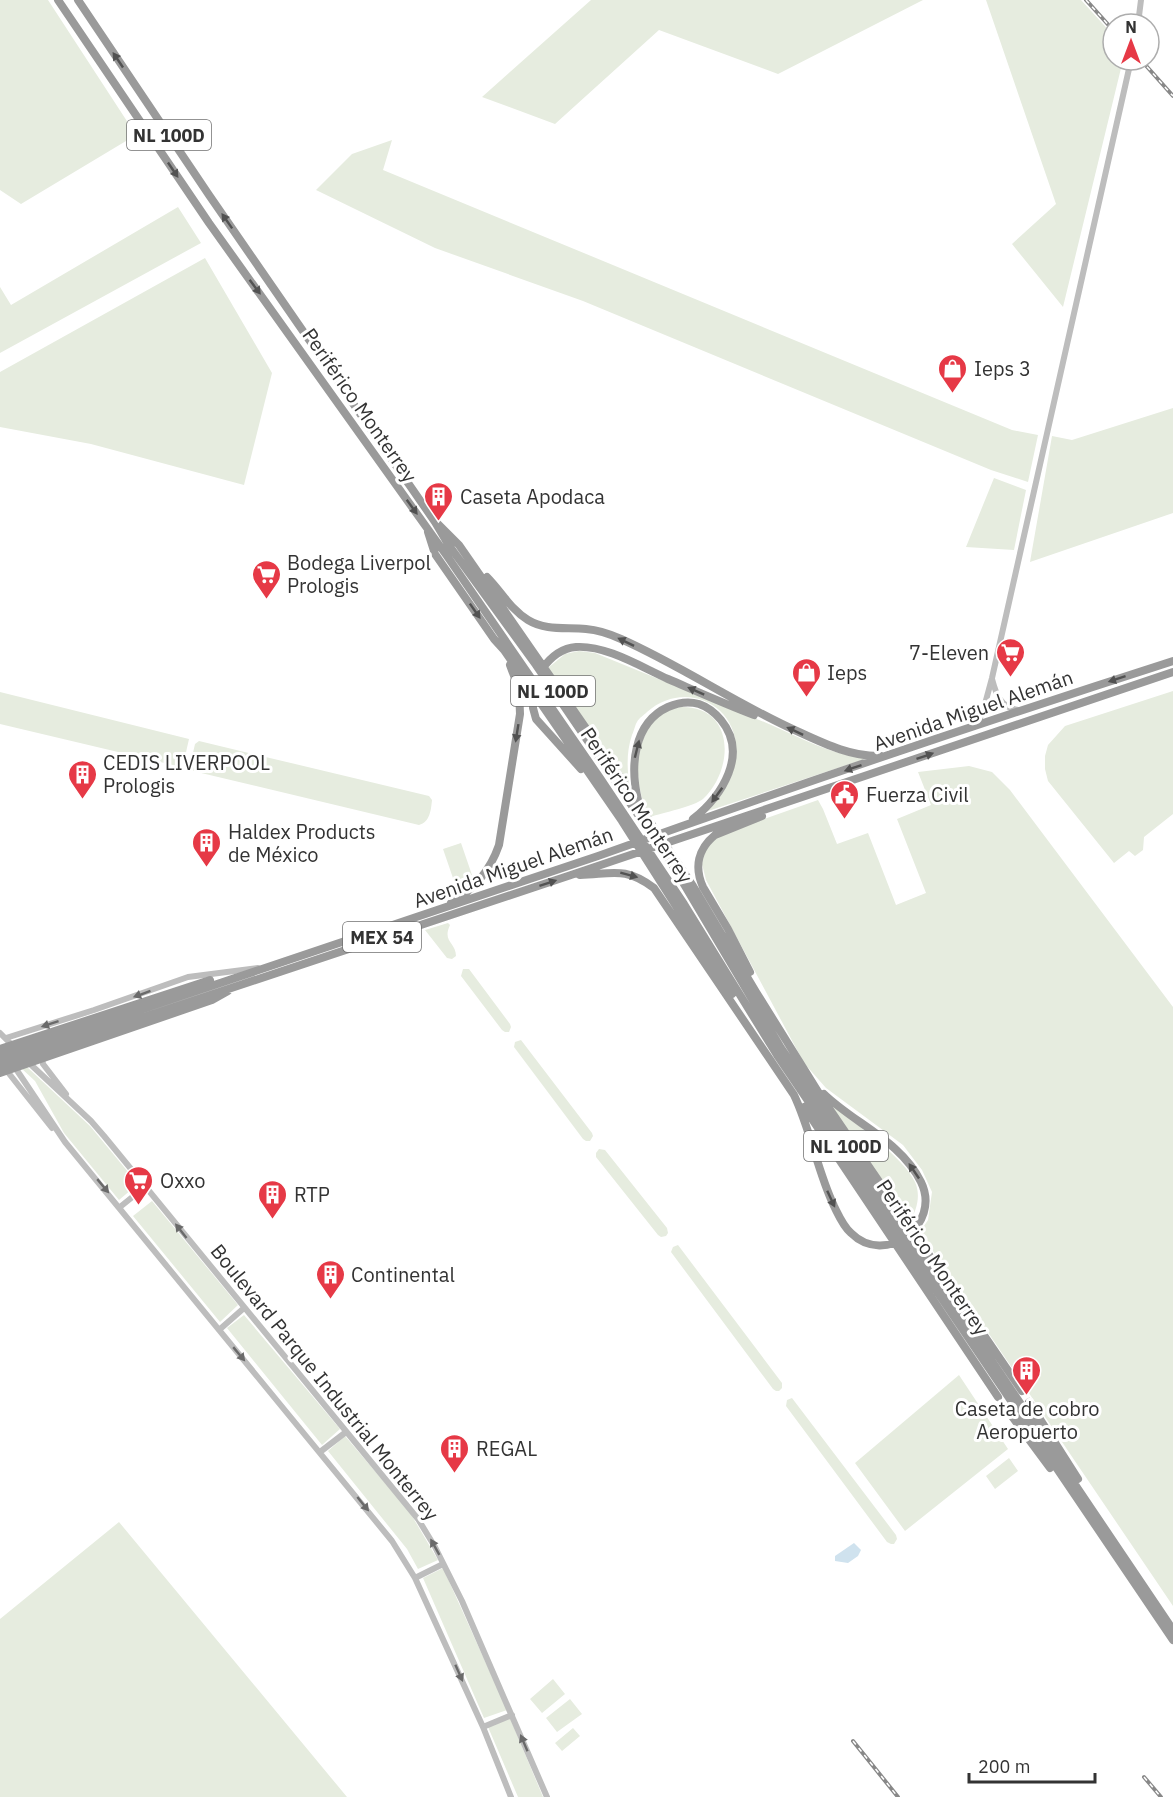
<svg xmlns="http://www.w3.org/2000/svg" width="1173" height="1797" viewBox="0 0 1173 1797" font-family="'IBM Plex Sans',sans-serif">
	<rect width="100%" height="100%" fill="#fff"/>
	<path fill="#e6ecdf" d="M0,0h48l88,135 -115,69 -21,-14z
		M591,0h332l-145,74 -119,-44 -104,94 -73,-27z
		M986,0h95l32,35v25h10l-60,247 -51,-63 44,-40z
		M392,140l-9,30 629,260 26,5 -10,47 -37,-12 -408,-169 -148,-53 -119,-58 36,-36z
		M178,207l23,36 -201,110v-66l11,18z
		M205,258l67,115 -28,112 -153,-41 -91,-17v-55z
		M1173,408v105l-143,49 22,-126 20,4z
		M994,478l32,12 -12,60 -48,-3z
		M579,651l16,2c58,24 116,47 174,71 33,14 63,32 99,34l-166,55c10,-10 20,-20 27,-32 4,-6 4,-15 6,-22 9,-52 -49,-82 -88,-47 -3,3 -8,6 -10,10 -2,3 -3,9 -5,13 -6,18 -5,35 -2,54l-82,-121 17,-14z
		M1173,691v123l-29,23 -1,13 -8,6 -6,-5 -15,12 -66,-82 -3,-12v-13l3,-11 17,-19z
		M0,692l189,47 -5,22 -3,4 -4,1 -177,-42z
		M680,707c55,-2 55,62 23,92 -8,7 -41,14 -53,18 -15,-28 -17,-63 -1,-90 0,-1 4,-8 5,-8 6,-7 17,-10 26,-12z
		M199,741l230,55 3,4c-1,10 -2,22 -13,25l-222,-53 -5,-2 -2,-4 5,-22z
		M969,766l23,6 18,18 163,217v599l-253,-374 8,-12 4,-28 -10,-22 -19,-25 -77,-57 -22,-25 -98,-183 -4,-16 3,-14 14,-15 99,-35 5,9 14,35 31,-11 28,72 30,-12 -29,-74 34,-14 -13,-33z
		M461,843l11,32 -18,6 -11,-32z
		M448,923l2,2c-8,17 6,17 6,31l-4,3 -5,-1 -22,-28z
		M463,969h6l41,55 1,3 -2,5h-4l-3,-2 -41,-54z
		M521,1040l71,93 1,3 -3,5h-4l-3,-2 -69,-92 1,-5z
		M26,1066l64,60 48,58 -19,16 -55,-67 -29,-52 -14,-13z
		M825,1100c23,18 79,57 90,82 6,13 2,29 -6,40z
		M599,1149l6,1 62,78 1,5 -2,3 -5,1 -3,-2 -62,-78v-4z
		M152,1201l86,104 -18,17 -87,-106z
		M678,1245l104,138v5l-3,3h-3l-3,-2 -102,-137 2,-5z
		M244,1315l96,114 -18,16 -95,-117z
		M959,1375l49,74 -103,82 -50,-68z
		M792,1398l104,137 1,4 -3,5h-3l-4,-2 -101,-136 1,-6z
		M345,1436l64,75 29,49 -20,9 -11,-20 -79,-98z
		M1009,1458l9,13 -23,18 -9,-13z
		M119,1522l228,275h-347v-178z
		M443,1568l64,142 -23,8 -61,-140z
		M553,1679l12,15 -23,19 -12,-14z
		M570,1699l12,15 -25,18 -11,-14z
		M510,1718l33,79h-25l-30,-70z
		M573,1728l7,8 -18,15 -7,-8z"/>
	<path fill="#cfe2ee" d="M854,1543l7,7 -3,6 -10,7 -13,-2v-5z"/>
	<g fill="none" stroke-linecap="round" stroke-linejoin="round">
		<path stroke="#bdbdbd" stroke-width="6" d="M1138,24l3,-24
			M992,679c4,15 8,28 26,31
			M975,724l7,-9 10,-37 139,-618
			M0,1033l15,15
			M6,1038l88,-28 94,-33 70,-9
			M42,1057l1,7 23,30
			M28,1062l63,59 13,15 314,383 17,28 27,54 85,196
			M14,1066l51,76 327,399 23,37 68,149 28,70
			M7,1071l45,57
			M120,1207l26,-21
			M219,1330l25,-22
			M320,1452l26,-20
			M415,1578l28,-14
			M483,1727l29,-12"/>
		<path stroke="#9a9a9a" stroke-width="8" d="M58,0l151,223 238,333 153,222 84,126 93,151 396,585
			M78,0l131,195 226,327 13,22 88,121 139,204 106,179 392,582
			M438,524l21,21 131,189
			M428,532l7,22 59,85 10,11 118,171 110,173
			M487,577c14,14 24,33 41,43 18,11 38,7 58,9 12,1 24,5 35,10 61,27 117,66 178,93 26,12 53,25 82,24
			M542,669c8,-11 20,-21 34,-22 30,-2 65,20 92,32 28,12 57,25 86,36
			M533,692v16l3,11 45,50
			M618,774l75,112 63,106 66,106 200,293
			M638,800c-8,-33 -5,-77 30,-93 9,-4 21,-6 31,-3 9,3 17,10 22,16 28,34 1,76 -28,99
			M580,875c32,-1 45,-9 74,13l140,207c17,36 23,75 40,111 5,10 9,20 17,27 34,34 91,-8 70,-51 -20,-41 -66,-58 -97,-88
			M451,903c24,-14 39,-32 48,-58l21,-131 -1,-25 -9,-24
			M750,972l-22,-43 -25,-42c-9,-20 -5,-38 12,-52l47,-19
			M0,1049l210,-69
			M0,1057l598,-201c190,-68 382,-133 575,-195
			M0,1065l571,-190 602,-203
			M0,1073l212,-73 16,-9
			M804,1107l194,290
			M1029,1402l49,77
			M1005,1407l45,61"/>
		<defs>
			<path id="rail" d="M1086,0l27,30
				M1141,60l32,36
				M853,1741l45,56
				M1144,1777l17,20"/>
		</defs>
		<use href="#rail" stroke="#888" stroke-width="4"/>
		<use href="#rail" stroke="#fff" stroke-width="1.5" stroke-dasharray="4.5" stroke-linecap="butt"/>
	</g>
	<defs><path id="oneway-solid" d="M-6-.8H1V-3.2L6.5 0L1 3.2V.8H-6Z" transform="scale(1.5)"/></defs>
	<g fill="#525252">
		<use href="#oneway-solid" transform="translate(118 60) rotate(-124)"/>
		<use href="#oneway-solid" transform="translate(173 170) rotate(56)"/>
		<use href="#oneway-solid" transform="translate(227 221) rotate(-125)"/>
		<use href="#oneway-solid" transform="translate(255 287) rotate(53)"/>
		<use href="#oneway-solid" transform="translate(412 507) rotate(54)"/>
		<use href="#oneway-solid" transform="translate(475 611) rotate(55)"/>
		<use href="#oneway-solid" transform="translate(626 642) rotate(-154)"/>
		<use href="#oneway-solid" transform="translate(1117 679) rotate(162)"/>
		<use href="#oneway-solid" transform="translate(696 691) rotate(-156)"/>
		<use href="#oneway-solid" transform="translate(795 731) rotate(-155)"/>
		<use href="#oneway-solid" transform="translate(517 733) rotate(99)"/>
		<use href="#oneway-solid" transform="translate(637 749) rotate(-76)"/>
		<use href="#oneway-solid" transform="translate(925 756) rotate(-19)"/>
		<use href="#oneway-solid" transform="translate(853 768) rotate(161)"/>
		<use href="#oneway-solid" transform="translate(717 795) rotate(126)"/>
		<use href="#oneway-solid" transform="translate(629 875) rotate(15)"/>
		<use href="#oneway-solid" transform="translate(548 883) rotate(-18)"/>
		<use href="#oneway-solid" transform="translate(914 1171) rotate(-124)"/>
		<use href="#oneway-solid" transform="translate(831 1199) rotate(65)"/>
	</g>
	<g fill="#6a6a6a">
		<use href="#oneway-solid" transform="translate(142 994) rotate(160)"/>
		<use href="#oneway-solid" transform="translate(50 1024) rotate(162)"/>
		<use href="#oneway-solid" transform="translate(103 1186) rotate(50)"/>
		<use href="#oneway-solid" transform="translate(181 1231) rotate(-128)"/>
		<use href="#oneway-solid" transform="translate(239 1354) rotate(50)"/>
		<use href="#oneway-solid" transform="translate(363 1504) rotate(51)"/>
		<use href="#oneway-solid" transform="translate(435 1547) rotate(-119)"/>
		<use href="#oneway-solid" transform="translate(459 1673) rotate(66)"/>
		<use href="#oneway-solid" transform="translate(524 1743) rotate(-113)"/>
	</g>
	<defs>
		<symbol id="shop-pin" viewBox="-11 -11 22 30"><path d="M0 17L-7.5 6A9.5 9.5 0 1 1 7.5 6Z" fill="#e63946" stroke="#fff"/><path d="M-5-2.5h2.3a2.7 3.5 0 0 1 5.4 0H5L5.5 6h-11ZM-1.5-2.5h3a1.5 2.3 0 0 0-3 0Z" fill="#fff"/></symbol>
		<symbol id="building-pin" viewBox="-11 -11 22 30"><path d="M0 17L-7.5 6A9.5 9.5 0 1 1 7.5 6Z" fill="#e63946" stroke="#fff"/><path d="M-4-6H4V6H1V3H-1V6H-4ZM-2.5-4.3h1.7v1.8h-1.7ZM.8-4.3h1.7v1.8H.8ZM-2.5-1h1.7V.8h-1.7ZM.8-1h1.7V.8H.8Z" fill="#fff"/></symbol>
		<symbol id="supermarket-pin" viewBox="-11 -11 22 30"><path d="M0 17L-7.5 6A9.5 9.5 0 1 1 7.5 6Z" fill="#e63946" stroke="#fff"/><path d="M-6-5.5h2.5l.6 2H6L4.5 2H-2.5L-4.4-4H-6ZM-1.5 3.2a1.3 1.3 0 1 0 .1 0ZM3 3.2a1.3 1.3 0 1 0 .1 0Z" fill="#fff"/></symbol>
		<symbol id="civic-pin" viewBox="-11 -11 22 30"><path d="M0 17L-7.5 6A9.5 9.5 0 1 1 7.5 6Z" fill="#e63946" stroke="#fff"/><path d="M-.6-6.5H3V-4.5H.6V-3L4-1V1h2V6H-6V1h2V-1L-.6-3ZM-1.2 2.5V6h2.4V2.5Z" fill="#fff"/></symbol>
	</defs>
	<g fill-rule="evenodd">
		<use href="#shop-pin" x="936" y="352" width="33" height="45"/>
		<use href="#building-pin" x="422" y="480" width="33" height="45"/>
		<use href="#supermarket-pin" x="250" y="558" width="33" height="45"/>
		<use href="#supermarket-pin" x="994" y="636" width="33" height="45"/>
		<use href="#shop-pin" x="790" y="656" width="33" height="45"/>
		<use href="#building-pin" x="66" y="758" width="33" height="45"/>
		<use href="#civic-pin" x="828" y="778" width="33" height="45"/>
		<use href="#building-pin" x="190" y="826" width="33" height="45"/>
		<use href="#supermarket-pin" x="122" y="1164" width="33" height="45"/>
		<use href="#building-pin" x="256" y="1178" width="33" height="45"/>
		<use href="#building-pin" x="314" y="1258" width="33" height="45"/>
		<use href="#building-pin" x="1010" y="1354" width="33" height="45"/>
		<use href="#building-pin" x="438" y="1432" width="33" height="45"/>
	</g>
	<g text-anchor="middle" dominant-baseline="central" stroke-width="6" stroke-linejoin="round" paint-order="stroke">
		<g fill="#fff" stroke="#707070" stroke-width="1.5">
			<rect x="127" y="120" width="84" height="30" rx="4.5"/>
			<rect x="511" y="676" width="84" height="30" rx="4.5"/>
			<rect x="343" y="922" width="78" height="30" rx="4.5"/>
			<rect x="804" y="1131" width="84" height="30" rx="4.5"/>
		</g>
		<g font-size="18" font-weight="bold" fill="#333">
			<text x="169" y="135">NL 100D</text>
			<text x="553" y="691">NL 100D</text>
			<text x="382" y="937">MEX 54</text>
			<text x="846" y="1146">NL 100D</text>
		</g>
		<g font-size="20" fill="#333" stroke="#fff" text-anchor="start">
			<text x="974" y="368">Ieps 3</text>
			<text x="460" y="496">Caseta Apodaca</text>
			<text x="287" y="562">Bodega Liverpol<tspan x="287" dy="23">Prologis</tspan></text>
			<text x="989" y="652" text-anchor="end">7-Eleven</text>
			<text x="827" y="672">Ieps</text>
			<text x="103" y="762">CEDIS LIVERPOOL<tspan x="103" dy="23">Prologis</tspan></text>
			<text x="866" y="794">Fuerza Civil</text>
			<text x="228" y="831">Haldex Products<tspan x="228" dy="23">de México</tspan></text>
			<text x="160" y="1180">Oxxo</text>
			<text x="294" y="1194">RTP</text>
			<text x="351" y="1274">Continental</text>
			<text x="1027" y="1408" text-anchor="middle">Caseta de cobro<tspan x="1027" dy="23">Aeropuerto</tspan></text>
			<text x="476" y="1448">REGAL</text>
		</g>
		<g font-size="20" fill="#333" stroke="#fff">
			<text transform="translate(360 405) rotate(55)">Periférico Monterrey</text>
			<text transform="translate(973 710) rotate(-19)">Avenida Miguel Alemán</text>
			<text transform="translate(637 805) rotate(56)">Periférico Monterrey</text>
			<text transform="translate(513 867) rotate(-19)">Avenida Miguel Alemán</text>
			<text transform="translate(933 1257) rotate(56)">Periférico Monterrey</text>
			<text transform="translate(325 1382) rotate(51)">Boulevard Parque Industrial Monterrey</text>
		</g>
	</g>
	<g transform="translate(1131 42)"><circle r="28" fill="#ffffff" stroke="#adadad" stroke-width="1.5"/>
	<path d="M0-4.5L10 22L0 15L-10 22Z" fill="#e63946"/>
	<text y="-9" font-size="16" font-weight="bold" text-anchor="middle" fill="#333333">N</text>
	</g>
	<path d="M969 1773v9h126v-9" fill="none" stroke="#333333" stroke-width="3"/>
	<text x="978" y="1773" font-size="18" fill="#333333" stroke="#ffffff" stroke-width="4.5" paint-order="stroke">200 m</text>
</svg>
